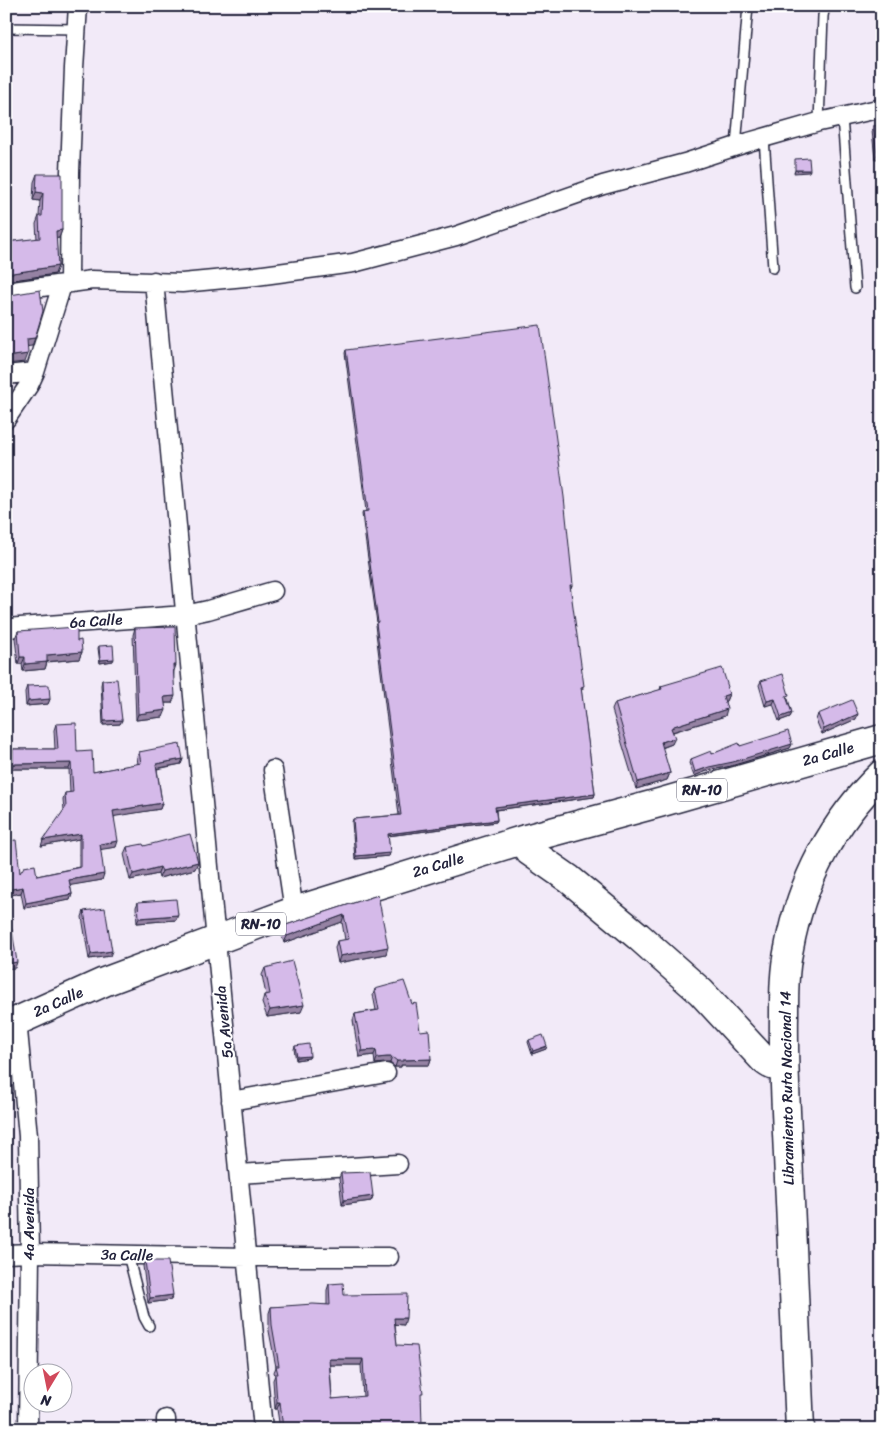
<svg xmlns="http://www.w3.org/2000/svg" width="888" height="1435" viewBox="0 0 888 1435" font-family="Sriracha,sans-serif">
	<rect width="100%" height="100%" fill="#f2eaf8"/>
	<filter id="ink" filterUnits="userSpaceOnUse"><feTurbulence type="fractalNoise" baseFrequency=".02" numOctaves="2"/><feDisplacementMap in="SourceGraphic" scale="10" xChannelSelector="R" yChannelSelector="G"/><feConvolveMatrix kernelMatrix="1 2 1 2 8 2 1 2 1" color-interpolation-filters="sRGB"/></filter>
	<g filter="url(#ink)">
		<g fill="none" stroke-linecap="round" stroke-linejoin="round">
			<defs>
				<path id="service" d="M6,28l71,1
					M842,117l13,171
					M819,122l4,-106 2,-10
					M764,138l9,130
					M736,146l12,-140
					M128,1255l16,62 5,9"/>
				<path id="minor" d="M154,281l62,660 47,488
					M69,283l1,-111 4,-104 4,-62
					M6,292l86,-12 90,3 74,-7 97,-13 103,-27 147,-51 82,-22 64,-21 70,-20 63,-14
					M6,375l29,-3
					M6,419l23,-34 6,-13 27,-87
					M6,628l179,-13 23,-5 65,-19
					M273,770l21,141
					M17,1020l11,116 2,117 -2,176
					M231,1101l155,-28
					M239,1174l159,-10
					M6,1254l24,-1 217,4h142
					M166,1419v10"/>
				<path id="primary" d="M522,840l7,11 40,28 69,57 63,56 62,67c7,6 12,9 21,7
					M6,1026l98,-44 190,-71 228,-71 137,-37 223,-64
					M800,1429c-3,-84 -7,-167 -11,-250 -2,-54 -6,-109 -5,-163 0,-22 0,-46 5,-68 12,-66 44,-127 93,-174"/>
			</defs>
			<use href="#service" stroke="#22223b" stroke-width="12"/>
			<use href="#minor" stroke="#22223b" stroke-width="21"/>
			<use href="#primary" stroke="#22223b" stroke-width="31"/>
			<use href="#service" stroke="#fff" stroke-width="9"/>
			<use href="#minor" stroke="#fff" stroke-width="18"/>
			<use href="#primary" stroke="#fff" stroke-width="28"/>
		</g>
		<path fill="#b7a0c8" stroke="#22223b" fill-rule="evenodd" d="M873,126l9,32 -7,1 -3,-28z
			M37,174l25,56 -3,8h-3l2,28 -3,8 -49,7v-39l31,-3 -1,-15 3,-8 1,-15 -7,-1 1,-18z
			M346,350l226,237 -2,1 13,101h-2l14,105 -1,3 -98,13 1,10 -1,2 -108,14 2,17 -1,3 -34,3 -3,-37 1,-3 46,-4 -24,-190 2,-2 -13,-93 -2,-16 1,-2 3,-1 -21,-158z
			M135,628l39,43 -2,32h-7l-2,14 -27,3 -3,-85z
			M18,631l59,10 5,11 -3,7 -32,3 -2,7 -22,2 -1,-7h-4l-3,-26z
			M99,646l14,15 -13,2 -2,-15z
			M102,680l20,40 -2,4 -17,1 -2,-40z
			M761,681l27,18 4,14 -2,4 -11,4 -6,-17 -8,2 -6,-21z
			M27,686l23,13 -2,5 -22,2 -1,-14z
			M661,686l66,3 2,5 -3,7h-1v15l-52,16 -1,12 -10,4 8,25 -3,7 -31,9 -24,-79 3,-7 45,-13z
			M818,714l38,5 -34,15 -6,-14z
			M56,724l37,48 45,-8 -1,-7 2,-5 44,7 -2,5 -24,5 5,34 -2,6 -46,7 2,31 -16,2 2,31 -32,5 2,9 -2,6 -46,8 -3,-15 -15,3v-55l14,32 17,3 42,-9v-28l-38,7 23,-36 -1,-11 2,-6h5l-1,-24h-58v-14l2,-6h42l-1,-19z
			M792,744l-2,4 -59,18 -24,5 -13,5 -5,-13 2,-4 49,-13z
			M144,846l51,23 -36,9 -1,-4 -28,6 -6,-26 3,-7z
			M378,895l8,59 -48,9 -3,-15 2,-7 8,-1 -3,-18 -58,21 -3,-10 2,-7z
			M138,902l38,18 -39,3 -1,-16z
			M84,911l26,45 -21,3 -7,-42z
			M265,968l36,44 -34,5 -5,-14 2,-8h2l-4,-20z
			M375,989l45,42 11,28 -2,6h-28v2h-6l-5,-4h-5l-10,1 -1,-9 -15,2 -6,-37 2,-6 21,-4 -3,-15z
			M529,1040l17,9 -14,5 -4,-12z
			M295,1046l15,10 -1,2 -13,2 -2,-11z
			M341,1173l32,23 -2,5 -29,4 -3,-27z
			M145,1261l26,39 -23,3 -5,-37z
			M329,1284l15,11 60,30 -9,-1 2,21 24,54 -1,30h-140l-3,-20h-2l-2,-29 2,-5 -1,-3 2,-5 -7,-36v-18l2,-6 56,-2v-15zM330,1365h31l2,32 -31,2z"/>
		<path fill="#9582a3" stroke="#22223b" d="M882,153v5l-7,1 2,-5z
			M795,170h15l-1,2 -15,1z
			M36,192l7,1 -3,8 -7,-1z
			M62,230l-3,8 -6,1 3,-8z
			M58,266l-3,8 -49,7v-7z
			M35,338l-3,8 -8,1 3,-8z
			M28,354l-3,8 -19,2v-7z
			M82,652l-3,7 -35,3 3,-7z
			M20,657h5l-3,7h-4z
			M114,659l-1,2 -13,2v-3z
			M47,662l-2,7 -22,2 2,-7z
			M173,665h3l-2,6h-3z
			M729,694l-3,7 -5,2 2,-7z
			M175,696l-3,7h-10l2,-6z
			M50,699l-2,5 -22,2 2,-5z
			M775,699l-2,5 -8,2 2,-5z
			M727,709l-2,7 -53,16 -1,-4 3,-2z
			M166,710l-3,7 -27,3 2,-6z
			M792,713l-2,4 -11,4 2,-4z
			M858,714l-2,5 -34,15 2,-5z
			M122,720l-2,4 -17,1 1,-4z
			M675,738l-3,6 -14,5 3,-7z
			M792,744l-2,4 -59,18 -24,5 -13,5 1,-4 14,-5z
			M183,759l-2,5 -27,5 2,-5z
			M71,763l-2,6h-58l2,-5z
			M670,773l-3,7 -31,9 2,-7z
			M595,794l-1,3 -100,13 1,-3z
			M162,803l-2,6 -49,8 2,-6z
			M497,820l-1,2 -109,14 1,-2z
			M81,834l-2,5 -38,7 2,-6z
			M118,841l-2,6 -18,3 2,-6z
			M390,853l-1,3 -34,3 1,-3z
			M198,862l-3,7 -36,9 3,-7z
			M160,867l-2,7 -28,6 3,-6z
			M104,874l-2,6 -35,6 2,-6z
			M23,887l-2,6 -15,3v-6z
			M72,894l-2,6 -46,8 2,-5z
			M178,915l-2,5 -39,3 2,-5z
			M344,915l-2,7 -58,21 3,-7z
			M388,947l-2,7 -48,9 2,-7z
			M112,951l-2,5 -21,3 2,-5z
			M17,962l-2,6 -9,1v-5z
			M304,1005l-3,7 -34,5 3,-7z
			M547,1046l-1,3 -14,5 1,-3z
			M376,1050l-2,5 -15,2 3,-6z
			M310,1056l-1,2 -13,2 1,-3z
			M387,1057h5l-2,6h-5l-10,1 2,-6z
			M431,1059l-2,6h-28v2h-6l2,-6 6,-1z
			M373,1196l-2,5 -29,4 2,-5z
			M173,1295l-2,5 -23,3 2,-5z
			M394,1318h12l-2,7 -13,-1z
			M329,1359h34l-2,6h-34z
			M277,1402h3l-3,7h-2z
			M422,1424l-2,5h-35l17,-4z"/>
		<path fill="#d5bae9" stroke="#22223b" fill-rule="evenodd" d="M882,125v28l-5,1 -4,-28z
			M809,158l1,12h-15v-11z
			M37,174h25v56l-6,1 2,35 -52,8v-32l34,-4 -1,-22h3l1,-23 -7,-1z
			M6,205l2,15 -2,1z
			M40,290l3,21 -8,27 -8,1 1,15 -22,3v-63l4,1z
			M540,325l24,172 9,88h-3l14,101 -3,1 14,107 -100,13 2,13 -109,14 2,19 -34,3 -3,-37 48,-4 -25,-192 2,-1 -13,-95 -2,-15 5,-1 -22,-161z
			M77,627v14l4,-1 1,12 -35,3v7l-22,2v-7h-5l-2,-26z
			M175,627l1,38h-3l2,31 -11,1 2,13 -28,4 -3,-86z
			M113,645l1,14 -14,1 -1,-14z
			M722,668l6,19 -1,1 2,6 -6,2 4,13 -53,17v1l-3,1 4,10 -14,4 9,31 -32,9 -23,-79 47,-14 -1,-3z
			M783,674l6,21 -3,1 6,17 -11,4 -6,-18 -8,2 -6,-20z
			M117,679l5,41 -18,1 -2,-41z
			M49,685l1,14 -22,2 -1,-15z
			M852,700l6,14 -34,15 -6,-15z
			M76,723l1,29 15,-1 1,21 48,-9 -2,-11 41,-8 3,15 -27,5 6,39 -49,8 5,30 -18,3 4,30 -35,6 3,14 -46,9 -3,-16 -17,3v-49l10,-1 4,33 4,-6 11,-2 2,11 44,-9v-33l-38,6 23,-33 -1,-14 8,-1 -2,-29 -58,1v-15h45l-2,-25z
			M788,731l4,13 -59,18 -24,5 -14,5 -4,-13 20,-8 1,3 27,-11 1,3z
			M190,834l8,28 -36,9 -2,-4 -27,7 -6,-27 16,-3 1,2z
			M378,895l10,52 -48,9 -3,-15 12,-2 -5,-24 -57,21 -4,-10z
			M176,899l2,16 -39,3 -1,-16z
			M105,908l7,43 -21,3 -7,-43z
			M9,923l3,7 5,32 -11,2v-40z
			M292,961l12,44 -34,5 -6,-15 6,-1 -5,-26z
			M404,981l8,23 4,-1 4,28 9,-1 2,29 -28,1v1h-6l-5,-4h-5l-10,1 -1,-8 -14,1 -7,-37 24,-4 -4,-21z
			M543,1035l4,11 -14,5 -4,-11z
			M309,1044l1,12 -13,1 -2,-11z
			M370,1172l3,24 -29,4 -3,-27z
			M145,1261h23l5,34 -23,3z
			M343,1283l1,12 63,-1 -1,24h-12l3,27 20,1 6,47h-2l1,31 -20,1 -17,4h-102l-3,-27h-3l-2,-28h3l-2,-8h3l-7,-41 -1,-18 42,-3 17,1 -1,-21zM329,1359h34l2,37 -33,3z"/>
	</g>
	<g text-anchor="middle" dominant-baseline="central" stroke-width="4" stroke-linejoin="round" paint-order="stroke">
		<g fill="#fff" stroke="#646476" stroke-width="1">
			<rect x="677" y="778.5" width="50" height="23" rx="4"/>
			<rect x="236" y="912.5" width="50" height="23" rx="4"/>
		</g>
		<g font-size="14" font-weight="bold" fill="#22223b">
			<text x="702" y="790">RN-10</text>
			<text x="261" y="924">RN-10</text>
		</g>
		<g font-size="15" fill="#22223b" stroke="#fff">
			<text transform="translate(96 621) rotate(-4)">6a Calle</text>
			<text transform="translate(828 754) rotate(-16)">2a Calle</text>
			<text transform="translate(438 865) rotate(-17)">2a Calle</text>
			<text transform="translate(58 1002) rotate(-24)">2a Calle</text>
			<text transform="translate(224 1022) rotate(-96)">5a Avenida</text>
			<text transform="translate(787 1088) rotate(-91)">Libramiento Ruta Nacional 14</text>
			<text transform="translate(29 1224) rotate(-90)">4a Avenida</text>
			<text transform="translate(127 1255) rotate(1)">3a Calle</text>
		</g>
	</g>
	<rect width="888" height="1435" fill="none" stroke="#fff" stroke-width="25"/>
	<rect x="12" y="12" width="863" height="1410" fill="none" stroke="#22223b" stroke-width="2" filter="url(#ink)"/>
	<g transform="translate(48 1388) rotate(190)"><circle r="24" fill="#ffffff" stroke="#a7a7b1"/>
	<path d="M0-4L9 19L0 12L-9 19Z" fill="#d1495b"/>
	<text y="-8" font-size="14" font-weight="bold" text-anchor="middle" fill="#22223b">N</text>
	</g>
</svg>
